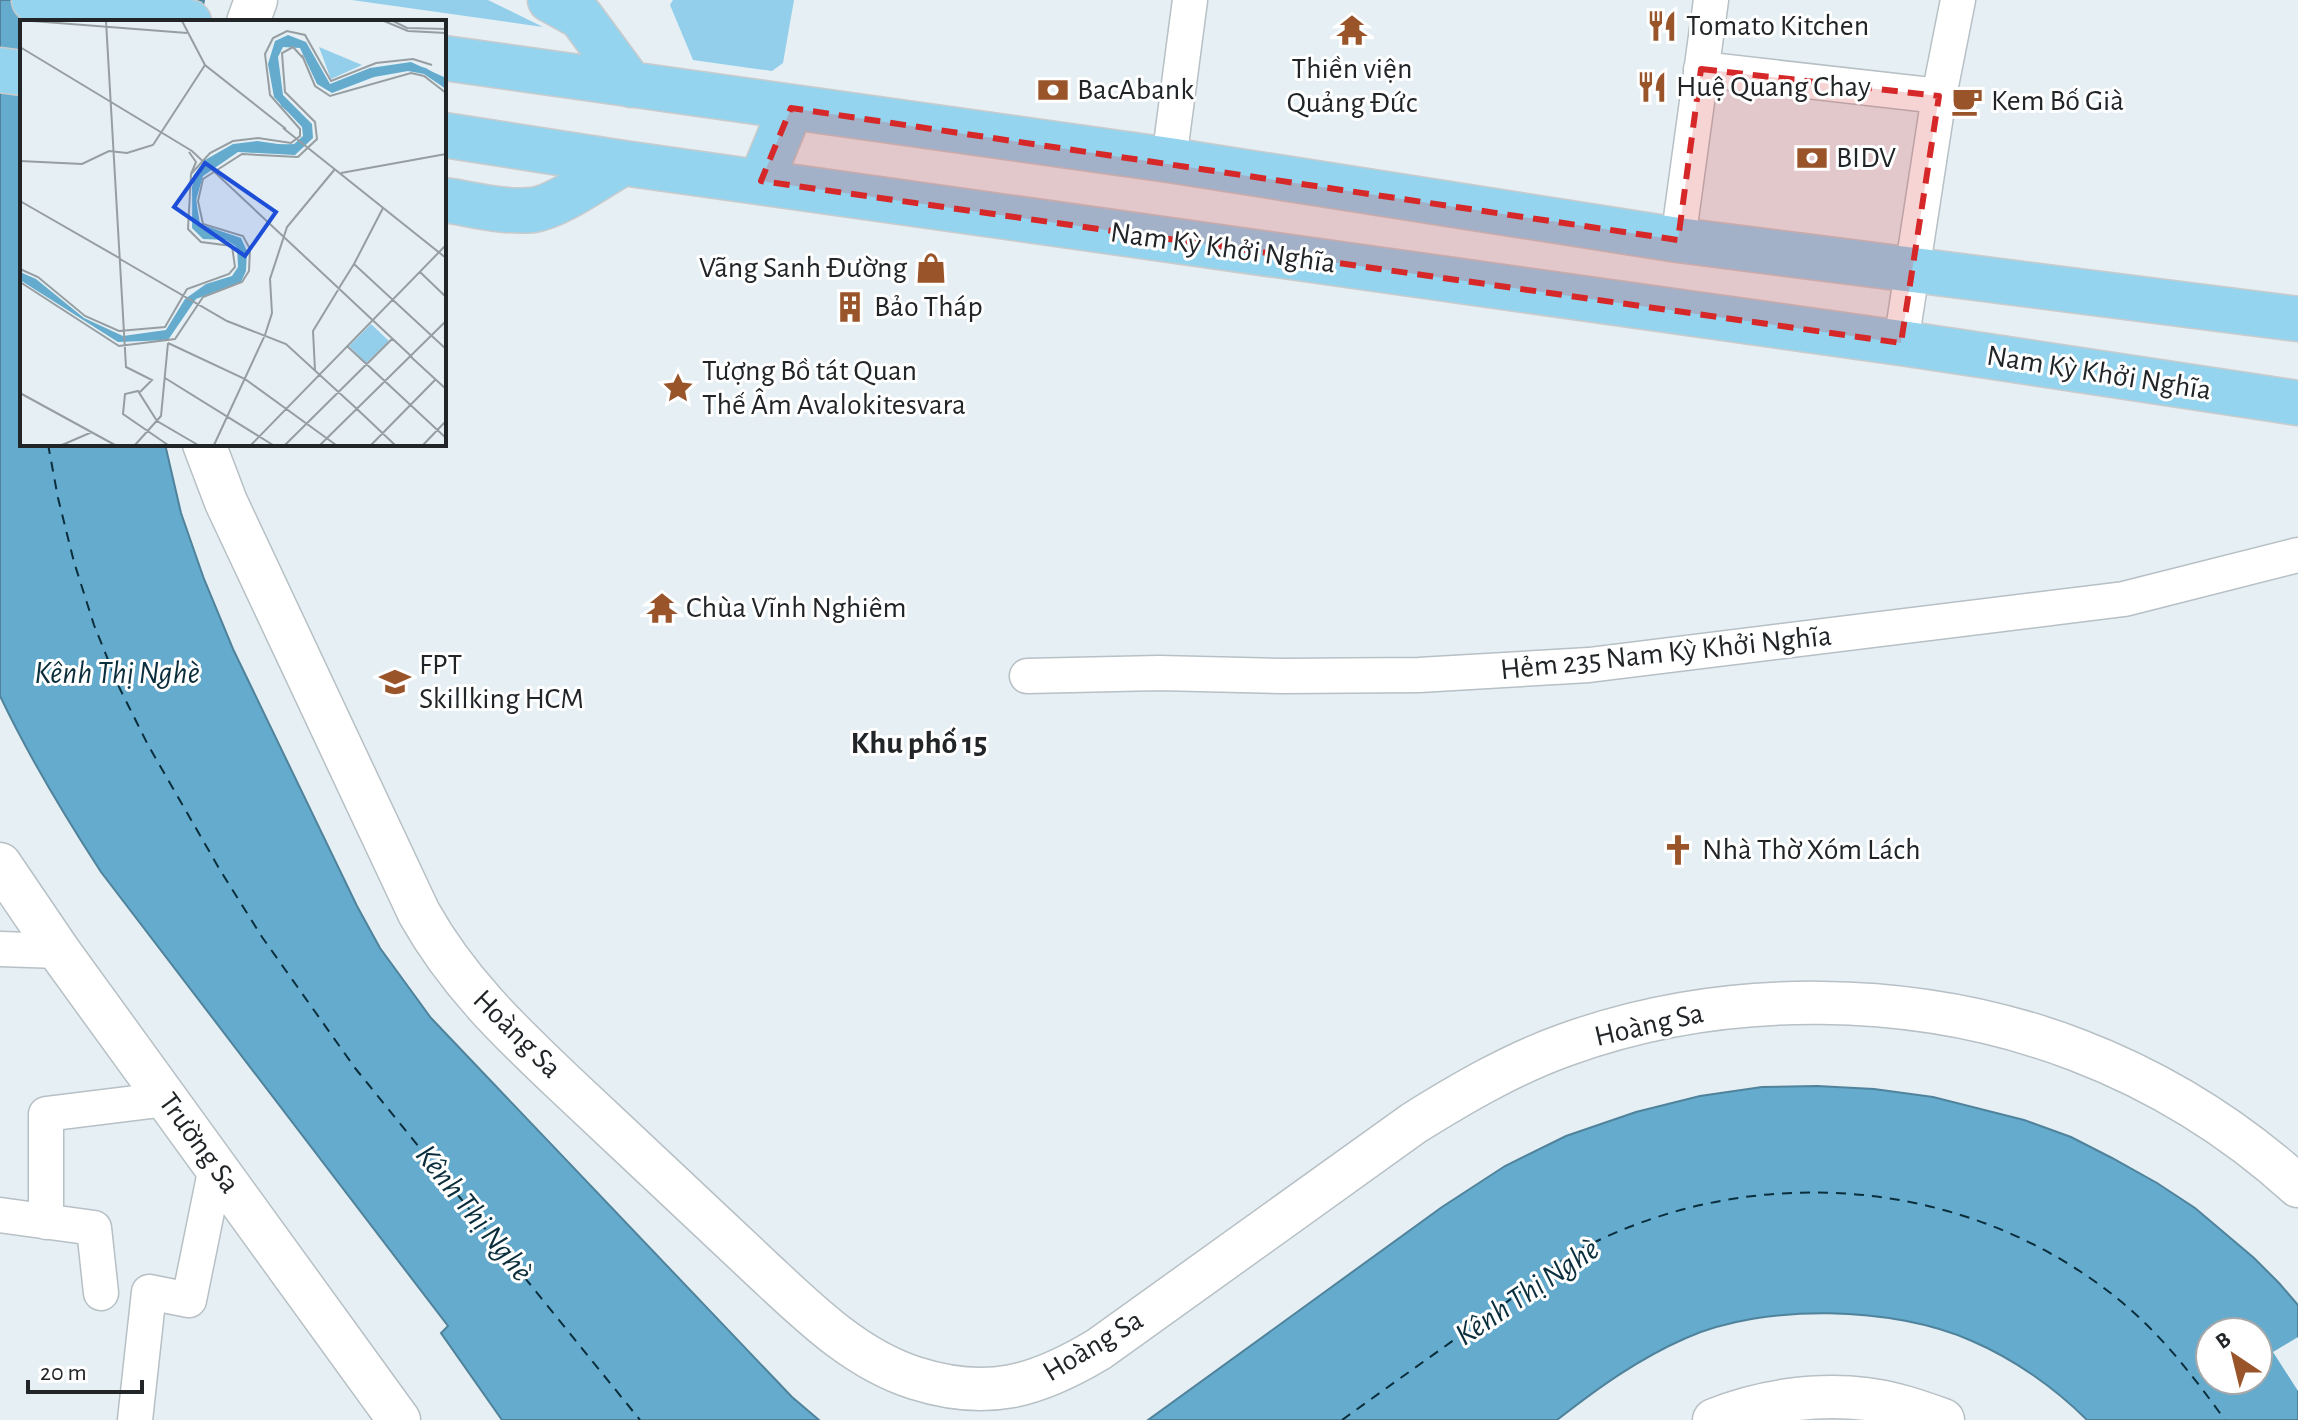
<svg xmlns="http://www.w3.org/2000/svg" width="2298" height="1420" viewBox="0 0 2298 1420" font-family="'Alegreya Sans',sans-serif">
	<rect width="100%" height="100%" fill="#e5eff4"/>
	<path fill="#93ceeb" d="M353,0h135l55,27 -191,-27z
		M673,0h121l-11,63 -11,8 -79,-11 -23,-55z"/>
	<path fill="#64abcd" stroke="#50839b" stroke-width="2" fill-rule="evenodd" d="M0,0h204l-4,22h-178v422h143l16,69 23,66 29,70 124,257 23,42 51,70 361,379 27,23h-317l-61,-87 7,-7 -347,-454c-37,-57 -72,-115 -101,-176z
		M1817,1086l57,3 59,8 91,23 47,17 41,21 45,25 38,25 59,50 25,25 19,22v115h-211c-32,-32 -73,-61 -115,-79 -79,-35 -207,-38 -286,-3 -48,21 -88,50 -129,82h-409l294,-213 63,-41 61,-30 70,-24 64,-16 62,-9zM2210,1332h48v48h-48z"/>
	<path fill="#e5eff4" d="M2298,1337v54l-25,-39z"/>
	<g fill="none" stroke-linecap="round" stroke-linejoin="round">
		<path stroke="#0b2e3c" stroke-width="2" stroke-dasharray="10 8" stroke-linecap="butt" d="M48,444l10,54 16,64 20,63 25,62 29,58 72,125 42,67 93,131 285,352
			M1342,1420c54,-39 108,-77 162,-116 25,-18 51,-41 79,-56 176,-91 397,-70 548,62 37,33 65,70 94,110"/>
		<defs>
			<path id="minor" d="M1701,69l238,27
				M1169,160l21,-160
				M1678,240l33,-240
				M1901,343l38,-247 19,-96
				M1027,676l132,-3 124,3 136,-1 170,-10 535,-66 174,-44
				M0,949l59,2
				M0,1215l94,13 7,65
				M46,1222v-108l121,-15
				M135,1420l14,-128 40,8 27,-133"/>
			<path id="tertiary" d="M248,22l8,-22
				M204,444l22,58 193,411c38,68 89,117 145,170 38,36 77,72 115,108 28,26 56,53 84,79 45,42 92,89 152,108 72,23 121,9 184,-29l315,-226c48,-30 98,-59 151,-78 160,-58 353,-56 512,5 81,31 157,78 221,136
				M0,864l59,87 340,469
				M1714,1420c46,-19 102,-27 152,-21 26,3 52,12 77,21"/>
			<path id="primary" d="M34,0l155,22
				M550,0l31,17 50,68
				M444,58l725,102 509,80 620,79
				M0,70l22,3
				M444,135l179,28 1278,180 397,60
				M761,181l30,-73
				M444,200c28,4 60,13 89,10 24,-3 67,-34 90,-47"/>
		</defs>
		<use href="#minor" stroke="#b7c0c5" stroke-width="37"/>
		<use href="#tertiary" stroke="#b7c0c5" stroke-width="45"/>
		<use href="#primary" stroke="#cacbcb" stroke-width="47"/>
		<use href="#minor" stroke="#fff" stroke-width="34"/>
		<use href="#tertiary" stroke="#fff" stroke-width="42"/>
		<use href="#primary" stroke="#95d4ef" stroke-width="44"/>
	</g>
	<path fill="#d62828" fill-opacity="0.2" stroke="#d62828" stroke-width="6" stroke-dasharray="16 10" stroke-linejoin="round" d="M1701,69l238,27 -38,247 -1140,-162 30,-73 887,132z"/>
	<defs>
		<symbol id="restaurant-bare" viewBox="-9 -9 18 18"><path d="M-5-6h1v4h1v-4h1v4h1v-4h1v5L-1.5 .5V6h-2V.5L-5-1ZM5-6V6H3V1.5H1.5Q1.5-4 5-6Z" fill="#9a542a" stroke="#fff" stroke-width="2.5" paint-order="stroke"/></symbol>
		<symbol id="temple-bare" viewBox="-9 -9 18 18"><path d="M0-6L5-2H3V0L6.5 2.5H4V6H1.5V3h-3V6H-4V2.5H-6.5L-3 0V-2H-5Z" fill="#9a542a" stroke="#fff" stroke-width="2.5" paint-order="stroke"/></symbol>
		<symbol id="bank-bare" viewBox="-9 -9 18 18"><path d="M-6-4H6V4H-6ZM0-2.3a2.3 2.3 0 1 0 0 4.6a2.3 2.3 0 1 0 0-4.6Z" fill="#9a542a" stroke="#fff" stroke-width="2.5" paint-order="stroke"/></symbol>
		<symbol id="cafe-bare" viewBox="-9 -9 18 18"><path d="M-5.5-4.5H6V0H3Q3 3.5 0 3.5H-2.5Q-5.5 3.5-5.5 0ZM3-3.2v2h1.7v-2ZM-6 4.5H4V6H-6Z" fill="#9a542a" stroke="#fff" stroke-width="2.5" paint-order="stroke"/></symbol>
		<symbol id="shop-bare" viewBox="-9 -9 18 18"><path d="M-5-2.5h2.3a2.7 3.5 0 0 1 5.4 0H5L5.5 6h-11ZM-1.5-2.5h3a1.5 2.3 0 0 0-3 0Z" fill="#9a542a" stroke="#fff" stroke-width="2.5" paint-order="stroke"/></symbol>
		<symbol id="building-bare" viewBox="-9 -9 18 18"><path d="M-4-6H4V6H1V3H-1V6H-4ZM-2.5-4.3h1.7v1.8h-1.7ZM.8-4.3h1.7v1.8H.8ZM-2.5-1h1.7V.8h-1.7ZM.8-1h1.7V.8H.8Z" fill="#9a542a" stroke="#fff" stroke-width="2.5" paint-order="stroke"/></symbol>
		<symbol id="sight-bare" viewBox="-9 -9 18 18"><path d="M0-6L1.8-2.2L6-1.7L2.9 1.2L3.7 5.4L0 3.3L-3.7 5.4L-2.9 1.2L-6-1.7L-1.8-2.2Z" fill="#9a542a" stroke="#fff" stroke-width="2.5" paint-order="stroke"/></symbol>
		<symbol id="university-bare" viewBox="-9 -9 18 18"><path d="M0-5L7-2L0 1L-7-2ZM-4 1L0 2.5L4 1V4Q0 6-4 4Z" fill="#9a542a" stroke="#fff" stroke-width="2.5" paint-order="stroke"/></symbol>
		<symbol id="church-bare" viewBox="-9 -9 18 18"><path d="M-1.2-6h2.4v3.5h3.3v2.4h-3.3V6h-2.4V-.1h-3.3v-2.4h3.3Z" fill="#9a542a" stroke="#fff" stroke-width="2.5" paint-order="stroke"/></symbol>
	</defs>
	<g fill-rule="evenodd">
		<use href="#restaurant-bare" x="1640" y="4" width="44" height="44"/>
		<use href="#temple-bare" x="1330" y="8" width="44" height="44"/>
		<use href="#restaurant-bare" x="1630" y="65" width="44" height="44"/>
		<use href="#bank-bare" x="1031" y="68" width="44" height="44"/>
		<use href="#cafe-bare" x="1945" y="79" width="44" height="44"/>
		<use href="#bank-bare" x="1790" y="136" width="44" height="44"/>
		<use href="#shop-bare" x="909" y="246" width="44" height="44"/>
		<use href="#building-bare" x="828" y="285" width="44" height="44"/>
		<use href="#sight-bare" x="656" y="366" width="44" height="44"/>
		<use href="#temple-bare" x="640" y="586" width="44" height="44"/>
		<use href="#university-bare" x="373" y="660" width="44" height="44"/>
		<use href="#church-bare" x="1656" y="828" width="44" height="44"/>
	</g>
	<g text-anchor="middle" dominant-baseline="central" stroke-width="6" stroke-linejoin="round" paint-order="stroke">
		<g font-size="30" fill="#212527" stroke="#fff" text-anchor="start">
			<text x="1686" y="26">Tomato Kitchen</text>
			<text x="1352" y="69" text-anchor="middle">Thiền viện<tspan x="1352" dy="34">Quảng Đức</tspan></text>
			<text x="1676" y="87">Huệ Quang Chay</text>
			<text x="1077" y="90">BacAbank</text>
			<text x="1991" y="101">Kem Bố Già</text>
			<text x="1836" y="158">BIDV</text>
			<text x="907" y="268" text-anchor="end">Vãng Sanh Đường</text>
			<text x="874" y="307">Bảo Tháp</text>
			<text x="702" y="371">Tượng Bồ tát Quan<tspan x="702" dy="34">Thế Âm Avalokitesvara</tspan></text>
			<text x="686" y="608">Chùa Vĩnh Nghiêm</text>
			<text x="419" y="665">FPT<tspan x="419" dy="34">Skillking HCM</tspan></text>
			<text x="1702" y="850">Nhà Thờ Xóm Lách</text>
		</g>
		<g font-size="30" fill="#212527" stroke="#fff">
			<text transform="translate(1223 248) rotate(8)">Nam Kỳ Khởi Nghĩa</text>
			<text transform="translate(2099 373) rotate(9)">Nam Kỳ Khởi Nghĩa</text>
			<text transform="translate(1666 653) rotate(-6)">Hẻm 235 Nam Kỳ Khởi Nghĩa</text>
			<text transform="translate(1649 1025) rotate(-13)">Hoàng Sa</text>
			<text transform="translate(517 1034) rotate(45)">Hoàng Sa</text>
			<text transform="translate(199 1143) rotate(54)">Trường Sa</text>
			<text transform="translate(1093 1346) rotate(-31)">Hoàng Sa</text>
		</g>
		<g font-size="32" font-style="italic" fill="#0b2e3c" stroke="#fff">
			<text x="117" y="673">Kênh Thị Nghè</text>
			<text transform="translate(474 1213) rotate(51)">Kênh Thị Nghè</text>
			<text transform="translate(1527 1292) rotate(-34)">Kênh Thị Nghè</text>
		</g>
		<g font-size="32" font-weight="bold" fill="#212527" stroke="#fff">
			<text x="919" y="743">Khu phố 15</text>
		</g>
	</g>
	<g transform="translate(20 20)">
		<rect width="426" height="426" fill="#e5eff4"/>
		<path d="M299,27l43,18 -31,14zM351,304l18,17 -23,22 -17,-17z" fill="#93ceeb"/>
		<path d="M268,15l18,7 24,42 40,-16 41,-6 35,16v11l-22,-15 -16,-3 -34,6 -42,16 -15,-9 -17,-36 -17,-1 -5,10 5,38 29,29 1,14 -18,17 -57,-3 -35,24 -7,24 4,24 41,14 6,13 -1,20 -5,11 -45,17 -28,41 -50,2 -98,-62v-8l16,7 48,39 39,18 43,-6 19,-31 21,-15 26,-8 6,-9 -1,-20 -11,-7 -23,-1 -11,-11 1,-52 12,-16 28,-16 24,-3 35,5 11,-10 -1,-9 -28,-30 -6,-33 7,-23z" fill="#64abcd"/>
		<path fill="none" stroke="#64abcd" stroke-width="4" d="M285,121l2,-16 -24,-20 -6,-14 -4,-35 12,-16 17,3 18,38 11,7 41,-16 34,-6 19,4 21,13M189,143l33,-16 59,-1M184,147l-10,20 1,39 10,9 28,3 12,20"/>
		<path fill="none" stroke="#979ea2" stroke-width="2" d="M12,1l155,12M86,1l20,346 26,13 -12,12M162,1l23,44 81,64M364,1l24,10 38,2M373,1l14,7 39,1M0,27l172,104 220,206M282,35l13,31 15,10 81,-23 13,3 22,17M263,108l163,130M169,132l7,10 -5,12M0,141l62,3 27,-13 18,2 26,-8 52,-80M321,153l105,-19M0,181l101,58M100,239l107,62 59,23 71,65M334,244l29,-56M0,249l18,8 47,39 34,15 46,-4 22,-38 42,-15 6,-7 -3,-21 -31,-4 -13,-13 3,-55 19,-21 23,-12 25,-3 33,5 9,-7v-7l-30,-34 -5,-41 8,-16 14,-7 18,4 26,46 45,-18 37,-4 19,6M400,252l26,25M0,262l99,64 56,-7 28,-42 39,-15 7,-11 1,-22 -7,-13 -40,-12 -5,-23 5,-22 39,-25 56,3 19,-18 -2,-17 -30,-30 -3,-39 11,-6 10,11M319,268l15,-24 92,85M148,323l77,36 91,66M327,326l99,92M390,336l36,33M295,350l-2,-39 25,-41M145,358l108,67M0,373l95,52M337,389l38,36M42,425l30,-13M115,425l26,-29 7,-73M148,425l-45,-31 2,-20 13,-3 19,30 41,24M194,425l51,-110 7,-22 -2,-34 17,-52 48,-58M231,425l195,-200M265,425l107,-106M300,425l126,-124M351,425l65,-66M403,425l23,-24"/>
		<path fill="#1d4ed8" fill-opacity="0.15" stroke="#1d4ed8" stroke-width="4" d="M185,143l71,49 -31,44 -71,-49z"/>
		<rect width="426" height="426" fill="none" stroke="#212527" stroke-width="4"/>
	</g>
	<g transform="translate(2234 1356) rotate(325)"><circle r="38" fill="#ffffff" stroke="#a6a8a9" stroke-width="2"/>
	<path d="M0-6L14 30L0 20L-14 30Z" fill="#9a542a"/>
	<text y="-12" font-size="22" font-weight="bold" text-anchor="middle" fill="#212527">B</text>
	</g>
	<path d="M28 1380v12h114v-12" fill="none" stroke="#212527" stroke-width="4"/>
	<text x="40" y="1380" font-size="24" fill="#212527" stroke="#ffffff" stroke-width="6" paint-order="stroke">20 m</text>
</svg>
